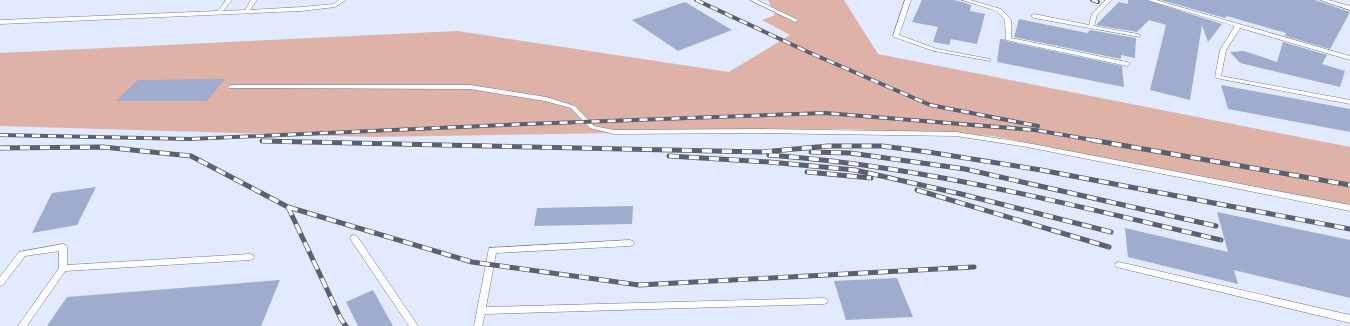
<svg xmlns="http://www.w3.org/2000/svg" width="1350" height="326" viewBox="0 0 1350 326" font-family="'Sofia Sans Condensed',sans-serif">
	<rect width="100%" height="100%" fill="#e1eaff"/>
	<path fill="#deb2a7" d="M768,0h76l34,54 472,93v60l-357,-71 -147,-7 -474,8 -372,-11v-73l457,-22 272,41 61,-37 -28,-15 13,-5z"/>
	<path fill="#9faccd" d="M922,0h31l9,2 9,3 -1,6 15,3 -8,30 -26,-5 -2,6 -16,-3 5,-15 -26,-5z
		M1128,0h18l76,24 -14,18 -6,-17 -12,75 -40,-10 16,-65 -17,-5 -12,12 -41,-7 23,-23 9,2z
		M1161,0h154l35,12 -20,37 -45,-13 1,-3 -59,-17 -2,2z
		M685,2l47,28 -54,21 -46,-31z
		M1019,19l68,14 3,-3 46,8 -1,20 -14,-3v4l-107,-22z
		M1000,39h4l2,2 116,25 2,21 -127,-25z
		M1283,42l44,13 -5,9 23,7 -5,16 -100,-24 -10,-11 14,-1 33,11z
		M225,79l-18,22h-91l22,-21z
		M1221,85l129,24v23l-122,-23z
		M96,187l-19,38 -45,8 20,-40z
		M633,206l-1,18 -98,2 3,-18z
		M1217,212l133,28v58l-116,-28 4,14 -110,-27 -3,-29 103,24z
		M897,278l16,39 -67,3 -12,-39z
		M280,280l-19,46h-214l20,-29z
		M373,290l20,36h-35l-12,-24z"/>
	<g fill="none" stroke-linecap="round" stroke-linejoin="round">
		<defs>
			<path id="lane" d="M226,0h6l-9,11 22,-1 6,-10h6l-7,10 51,-3 33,-3 5,-4h7l-11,7 -34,4 -301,13v-4l218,-9z
				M750,0h7l41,20 -3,2 -2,-1z
				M905,0h6l-12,35 38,14 53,10v2l-56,-10 -40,-14 -1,-1z
				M962,0h8l31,9 10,11v18l116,24 3,2 -3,2 -121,-26 -1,-20 -8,-9z
				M1106,0h6l-15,15 -3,11 44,8 3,2 -1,1 -106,-19 -3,-2 3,-2 55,11 3,-11z
				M1147,0h9l194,56v4l-110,-32 -14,22 -5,26 129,24v4l-134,-26 -1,-1 5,-27 15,-24z
				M1320,0h8l22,6v4z
				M231,85h239l76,12 29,9 19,20 20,4 141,-1 201,3 71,11 323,62v6l-323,-64 -71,-11 -201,-3 -141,1 -24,-6 -19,-20 -26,-7 -75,-12 -241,-1 -1,-1 1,-1z
				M354,235l3,1 61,90h-9l-58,-86 -1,-2 1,-2z
				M630,240l3,1 1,2 -1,2 -3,1 -134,7 -10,54 338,-9 3,1 1,2 -1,2 -3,1 -339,10 -3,12h-8l15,-78z
				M63,244l3,1 1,2v18l183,-11 3,1 1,2 -1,2 -3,1 -185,11 -38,55h-9l41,-58v-17l-34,5 -22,29 -3,1v-9l19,-25z
				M1119,262l231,53v8l-234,-56 -1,-2 1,-2z"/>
		</defs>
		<use href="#lane" stroke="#6e7b9a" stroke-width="1"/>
		<use href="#lane" fill="#fff" fill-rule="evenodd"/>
		<defs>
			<path id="rail-far1" d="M696,0l112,52 122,53 108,21
				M1092,0l6,2
				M0,135l190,4 336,-15 299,-11 210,17 63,11"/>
			<path id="rail" d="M1092,140l258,45
				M262,141l499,11 67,-6h54l46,6 113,18 309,59
				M0,148l103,-1 88,9 97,51 53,112 5,7
				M811,152l39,1 115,16 251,57
				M769,155c38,3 76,7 114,13 114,17 226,46 338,72
				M669,156l100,6 86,8 106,24 150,38
				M807,172l64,6
				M917,190l192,57
				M288,207l184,55 167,23 335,-18"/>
		</defs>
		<use href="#rail-far1" stroke="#5a6170" stroke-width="4"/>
		<use href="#rail" stroke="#5a6170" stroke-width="5"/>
		<use href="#rail-far1" stroke="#fff" stroke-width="2.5" stroke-dasharray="8" stroke-linecap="butt"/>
		<use href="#rail" stroke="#fff" stroke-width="3.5" stroke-dasharray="10" stroke-linecap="butt"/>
	</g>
</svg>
